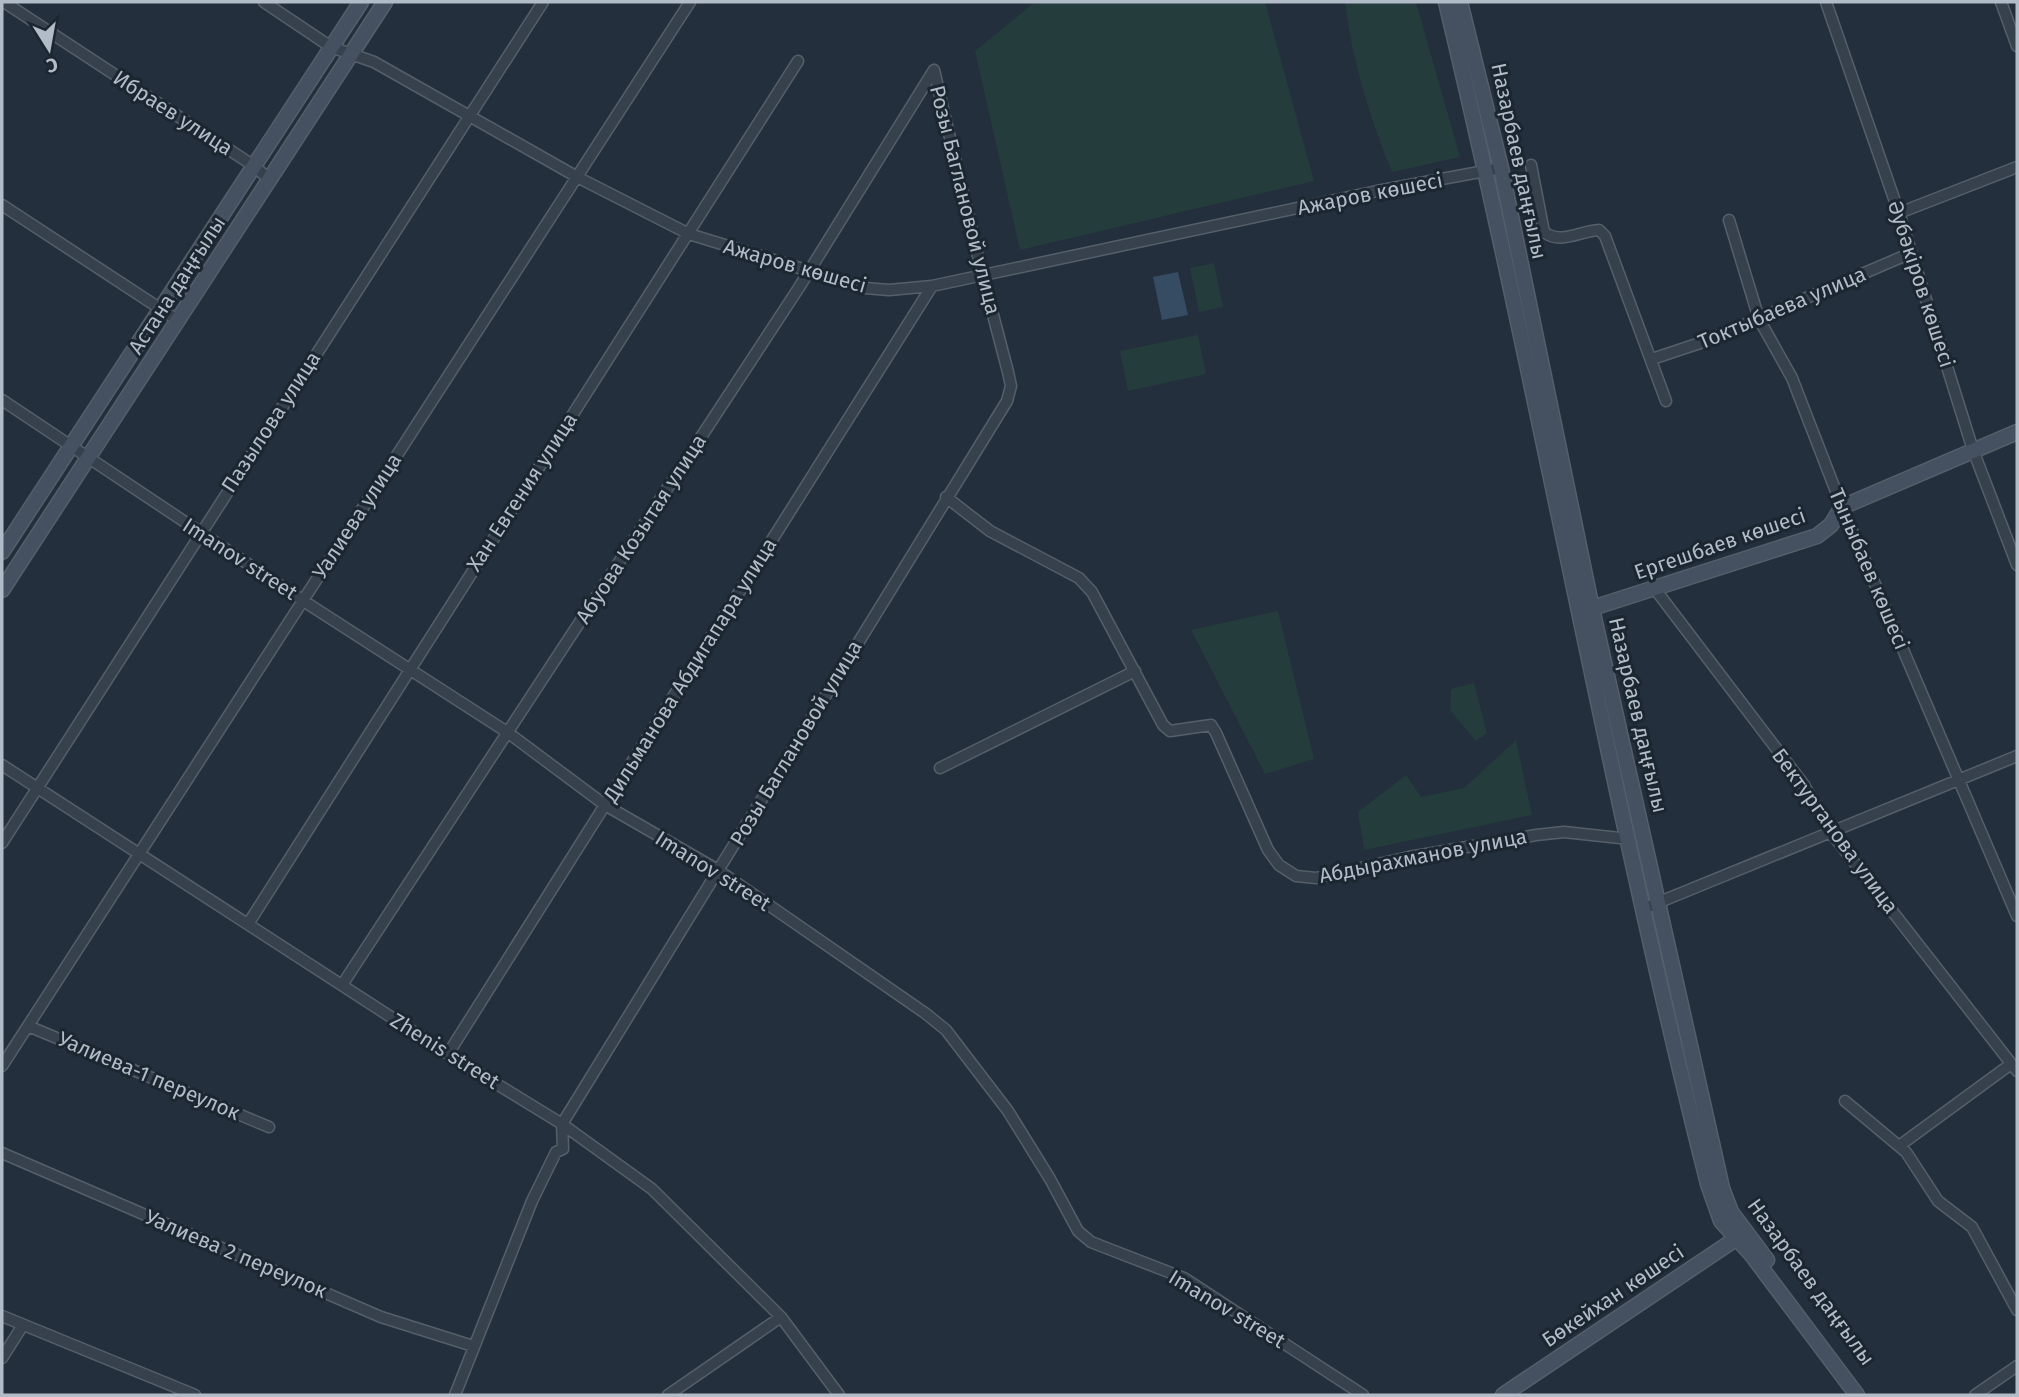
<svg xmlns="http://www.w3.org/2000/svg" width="2019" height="1397" viewBox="0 0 2019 1397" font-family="'Fira Sans',sans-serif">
	<rect width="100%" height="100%" fill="#232f3c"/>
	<path fill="#253c3d" d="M1035,2h230l49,179 -294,69 -45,-199z
		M1345,2h71l44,155 -68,15c-22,-53 -40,-112 -47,-170z
		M1214,263l9,44 -24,5 -9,-44z
		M1198,335l8,39 -78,17 -8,-40z
		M1278,611l36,148 -49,15 -74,-144z
		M1474,683l13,50 -11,8 -26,-31 1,-21z
		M1516,740l16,75 -168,35 -6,-38 48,-37 15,22 43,-9z"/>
	<path fill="#364c63" d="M1178,272l10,43 -26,5 -9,-43z"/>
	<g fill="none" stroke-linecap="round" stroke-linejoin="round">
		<defs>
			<path id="street" d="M4,2l250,164 16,14
				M264,2l67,45 43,15 205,116 110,56 176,54 24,2 43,-4 445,-95 124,-23
				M1826,2l73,211 74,237 44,115
				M2001,2l16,44
				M1531,165l13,67c16,13 36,-1 55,-2l6,6 61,165
				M2,205l177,116
				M1899,213l118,-46
				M1729,220l30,99 33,59 50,129 175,409
				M1652,359l54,-18 205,-88
				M2,400l300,200 205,132 98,73 113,65 207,143 21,17 62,81 42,68 28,52 13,11 93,36 179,117
				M946,497l44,34 89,47 13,14 71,133 7,6 41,-6 5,8 52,117 11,15 17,11 20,2 93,-21 127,-22 28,-3 65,7
				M1655,589l149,196 28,49 185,237
				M2,765l446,289 114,70 90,65 129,128 58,78
				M940,768l195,-97
				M2,843l541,-841
				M1645,908l372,-152
				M248,924l550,-863
				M342,985l456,-696 136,-219
				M28,1026l241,101
				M448,1054l484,-768
				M2,1066l688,-1064
				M1845,1101l61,51 32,49 34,26 45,83
				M1899,1146l112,-82
				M2,1153l379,164 92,29
				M2,1316l193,79
				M2,1358l21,-33
				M455,1395l77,-194 24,-49 7,-3 -1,-25 445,-723 4,-15 -3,-14 -26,-99 -48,-203
				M668,1395l113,-78
				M1975,1395l42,-29"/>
			<path id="secondary" d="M1446,2c94,392 163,790 262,1182l13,37 30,33 106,141
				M1460,2l41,166 91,441 130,579 9,24 36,48
				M2,552l359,-550
				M2,590l383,-588
				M1583,611l234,-75 14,-11 11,-18 175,-75
				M1503,1395l240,-161"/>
		</defs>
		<use href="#street" stroke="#555f6a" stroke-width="13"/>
		<use href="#secondary" stroke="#555f6a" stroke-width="17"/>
		<use href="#street" stroke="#37414d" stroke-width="10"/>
		<use href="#secondary" stroke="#455060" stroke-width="14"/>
	</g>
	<g text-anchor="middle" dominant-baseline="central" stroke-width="6" stroke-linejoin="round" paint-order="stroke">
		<g font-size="21" fill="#b2bcc8" stroke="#1c2631">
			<text transform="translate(173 113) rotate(33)">Ибраев улица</text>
			<text transform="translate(1519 161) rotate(78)">Назарбаев даңғылы</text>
			<text transform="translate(1370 194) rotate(-11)">Ажаров көшесі</text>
			<text transform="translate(965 200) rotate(76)">Розы Баглановой улица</text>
			<text transform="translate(795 266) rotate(16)">Ажаров көшесі</text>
			<text transform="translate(1921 284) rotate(72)">Әубәкіров көшесі</text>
			<text transform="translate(177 285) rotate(-57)">Астана даңғылы</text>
			<text transform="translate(1782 308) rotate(-23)">Токтыбаева улица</text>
			<text transform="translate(271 422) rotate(-57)">Пазылова улица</text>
			<text transform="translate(522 492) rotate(-57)">Хан Евгения улица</text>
			<text transform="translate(357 516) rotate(-57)">Уалиева улица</text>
			<text transform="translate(641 529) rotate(-57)">Абуова Козытая улица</text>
			<text transform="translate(1720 544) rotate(-19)">Ергешбаев көшесі</text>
			<text transform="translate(240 559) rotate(33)">Imanov street</text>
			<text transform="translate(1869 569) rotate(67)">Тыныбаев көшесі</text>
			<text transform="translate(690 670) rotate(-58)">Дильманова Абдигапара улица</text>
			<text transform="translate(1638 715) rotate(77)">Назарбаев даңғылы</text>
			<text transform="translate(796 743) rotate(-59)">Розы Баглановой улица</text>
			<text transform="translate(1835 831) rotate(54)">Бектурганова улица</text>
			<text transform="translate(1423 856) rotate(-11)">Абдырахманов улица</text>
			<text transform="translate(713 871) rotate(32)">Imanov street</text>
			<text transform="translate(445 1051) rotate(32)">Zhenis street</text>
			<text transform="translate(149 1076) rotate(23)">Уалиева-1 переулок</text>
			<text transform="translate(236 1254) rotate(23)">Уалиева 2 переулок</text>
			<text transform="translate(1811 1282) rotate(54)">Назарбаев даңғылы</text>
			<text transform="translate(1613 1296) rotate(-34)">Бөкейхан көшесі</text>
			<text transform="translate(1227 1309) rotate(31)">Imanov street</text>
		</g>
	</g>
	<rect width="2019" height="1397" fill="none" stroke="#b2bcc8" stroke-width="7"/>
	<g transform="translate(49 49) rotate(169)" stroke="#1c2631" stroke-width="5" paint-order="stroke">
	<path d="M0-5L12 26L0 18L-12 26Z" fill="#b2bcc8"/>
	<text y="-10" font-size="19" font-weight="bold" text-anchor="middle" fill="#b2bcc8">С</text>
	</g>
</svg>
